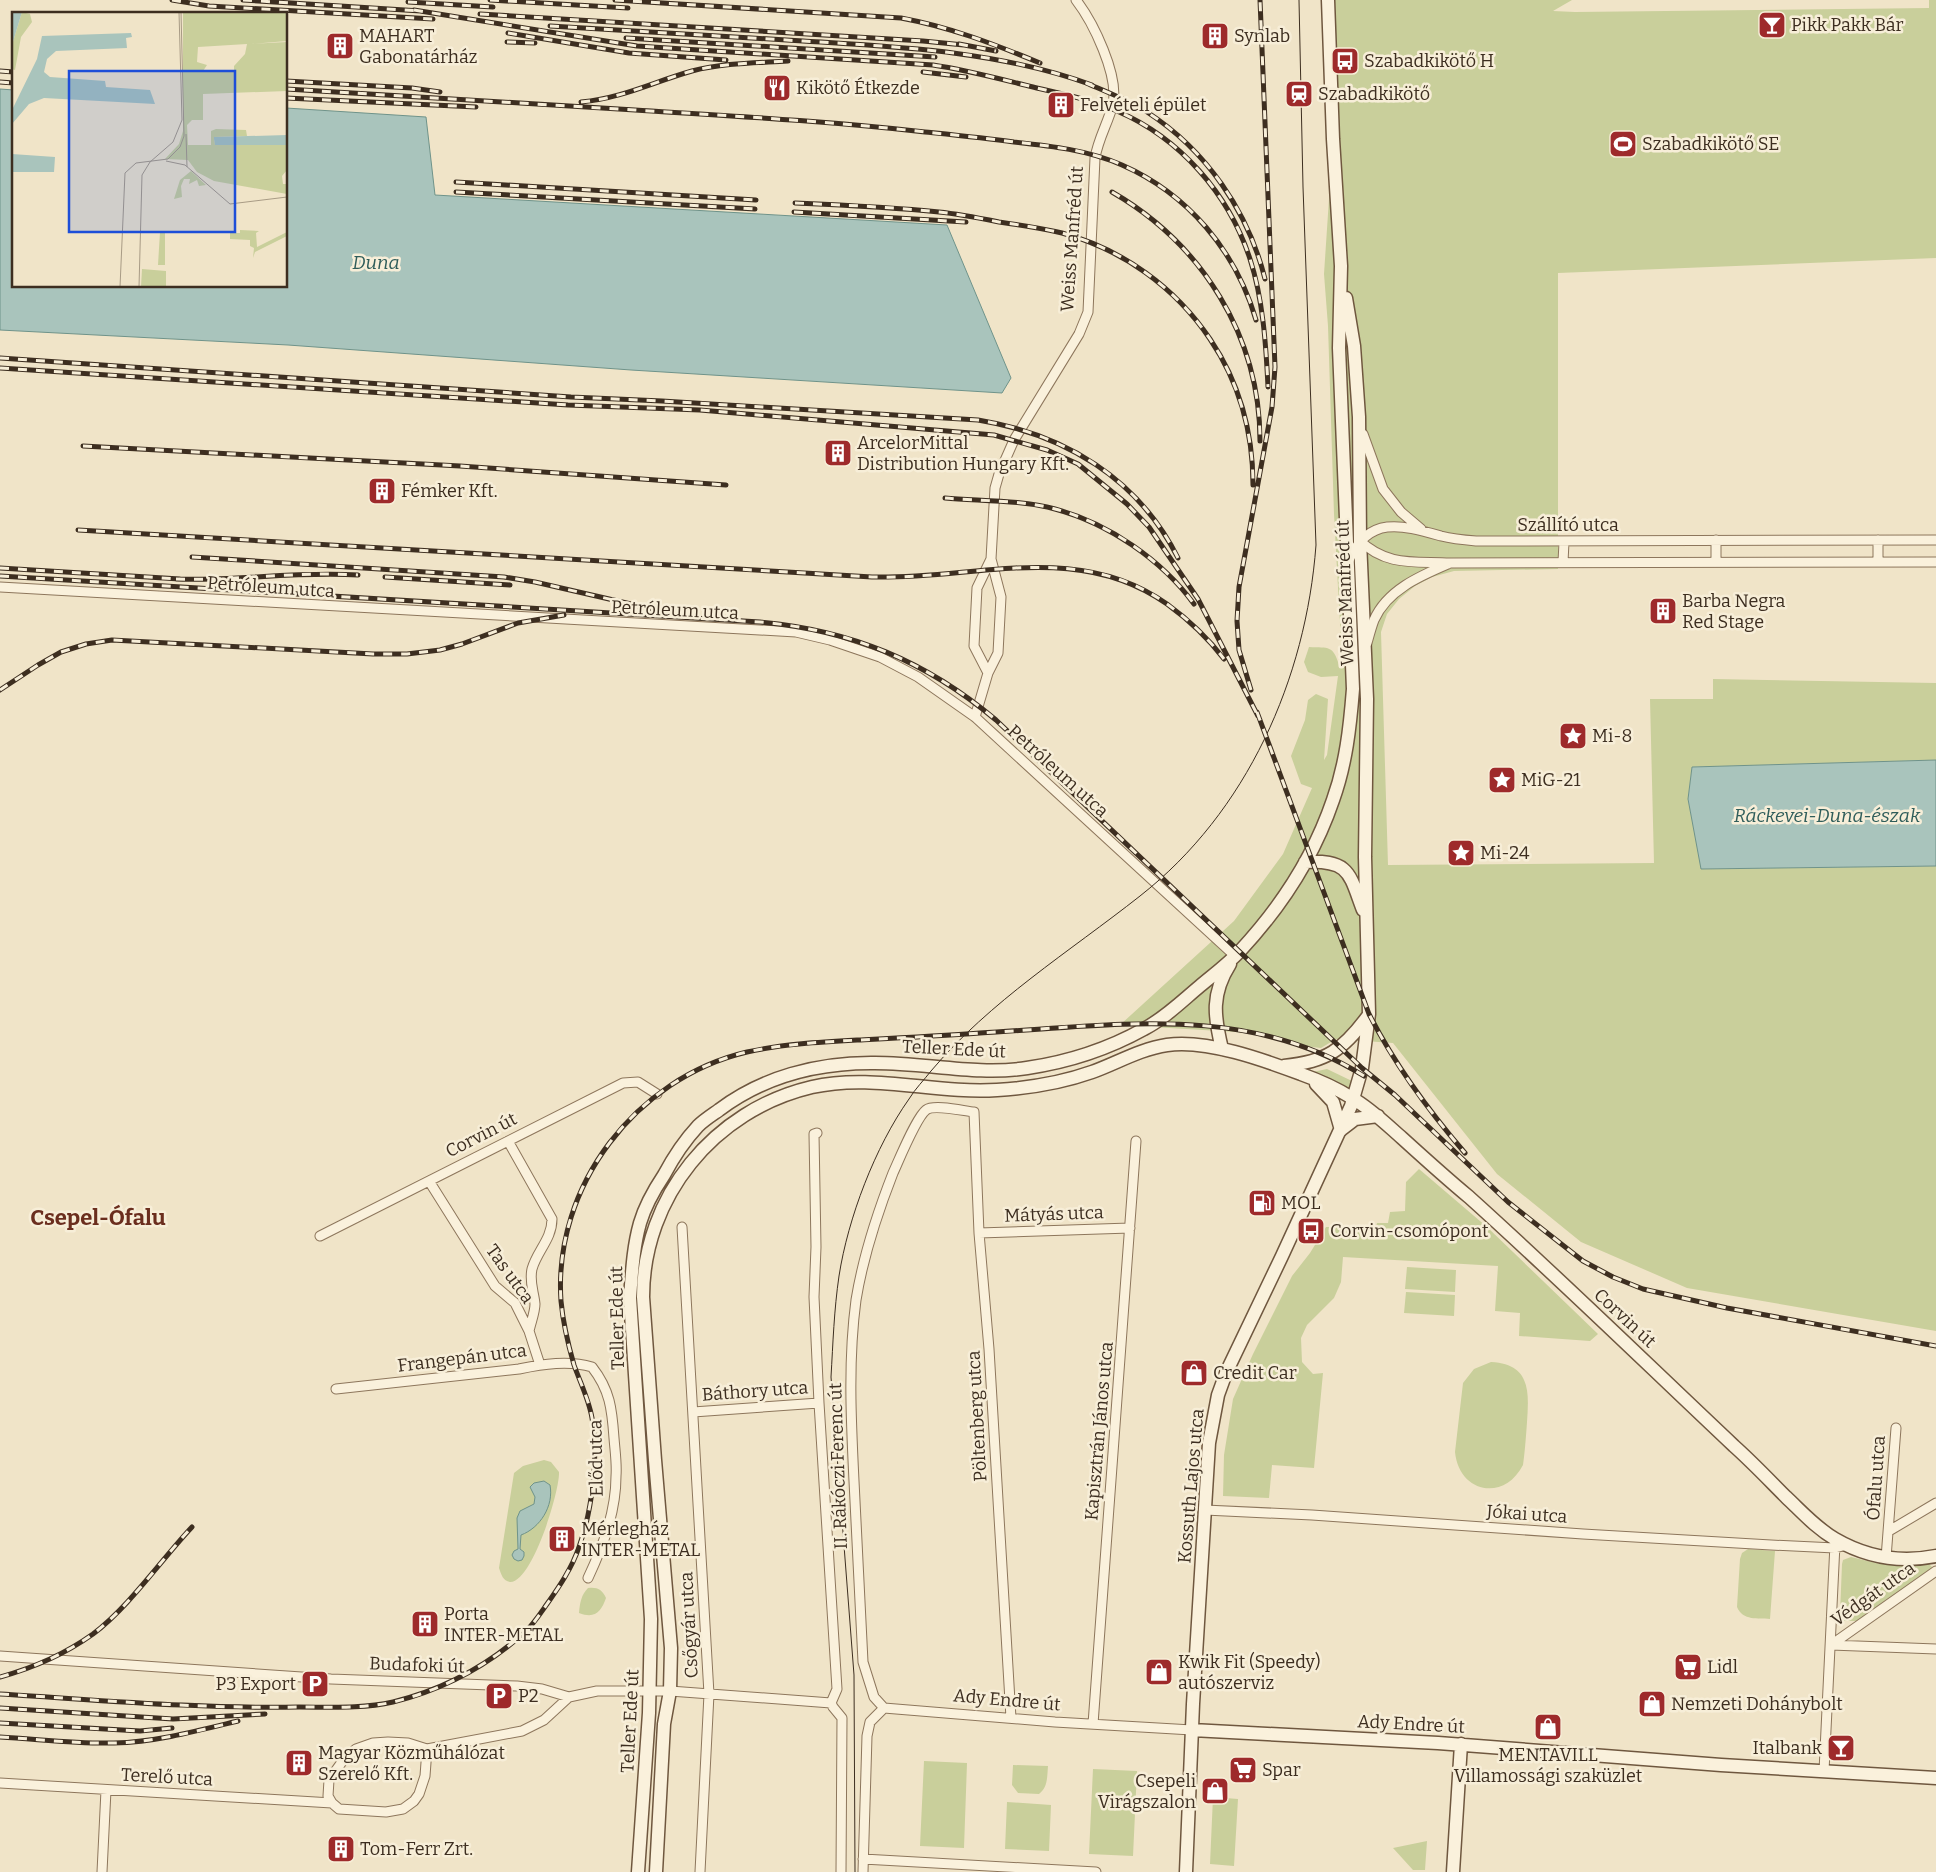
<svg xmlns="http://www.w3.org/2000/svg" width="1936" height="1872" viewBox="0 0 1936 1872" font-family="Bitter,serif">
	<rect width="100%" height="100%" fill="#f0e4c8"/>
	<path fill="#c9cf9b" d="M1328,0h244l-19,11 22,1 354,-4v-8h7v258l-378,15v296l-104,2 -22,6 -17,9 -16,13 -12,15 -6,18 7,233 266,-2 -4,-164h63v-20l223,4v77l-244,7 -4,32 14,70 234,-3v465l-249,-43 -106,-46 -84,-68 -104,-131 -57,-4 -15,9 -17,-2 -35,-12 -149,-9 114,-104 49,-67 29,-66 -11,-4 -10,-28 14,-36 3,-20 8,-6 12,5 -4,61 3,-5 11,-79 -17,1 -13,-5 -4,-10 5,-15c20,1 24,-2 30,18l2,-23 -7,-128 -6,-188 -4,-52 9,-135z
		M1327,1069l25,12 -3,12 -41,-20z
		M1419,1169l68,58 111,107 -8,7 -71,-5 1,-23 -25,-2 3,-45 -155,-9 -2,25 -7,16 -27,27 -6,13 1,24 11,12 10,-1 -9,95 -42,-3 -3,33 -46,-2 1,-41 9,-56 20,-45 39,-78 18,-23 16,-26h50l1,-4h11l2,-11 15,-1 1,-29z
		M1407,1267l49,3 -1,22 -50,-3z
		M1406,1292l49,3 -1,21 -50,-3z
		M1491,1362c40,2 38,30 36,60 -1,14 -2,29 -4,43 -19,37 -64,28 -68,-13l8,-69 11,-14z
		M544,1460l7,2 8,10c1,19 -27,111 -49,110 -7,-1 -9,-8 -11,-14l15,-95 9,-7z
		M1748,1549l27,2 -5,68c-12,-1 -27,2 -33,-12l3,-48 2,-6z
		M1851,1557l29,7h49l4,4 -3,3 -73,50h-13l-4,-7 2,-50 1,-4z
		M588,1588c9,-1 14,1 18,10 -5,14 -11,21 -27,15 1,-10 2,-18 9,-25z
		M924,1761l43,2 -3,85 -44,-2z
		M1013,1765l35,1c-1,11 0,21 -9,28l-21,-1 -6,-8z
		M1093,1769l44,2 -4,85 -44,-2z
		M1213,1797l25,2 -4,67 -24,-2z
		M1007,1802l44,3 -2,46 -44,-2z
		M1427,1841l-2,29h-12l-20,-22z"/>
	<path fill="#a9c4bc" stroke="#6f938a" d="M0,89l14,1v196h272v-178l140,9 9,78 512,30 64,153 -9,15 -371,-23 -343,-25 -288,-15z
		M1936,760v106l-235,3 -13,-70 4,-32z
		M544,1481l6,4c4,21 -10,43 -29,50l-1,14 4,3v4l-2,4 -4,1 -4,-2 -2,-4 2,-4 4,-2 -1,-31 3,-7 14,-7 1,-7 -5,-10 4,-4z"/>
	<g fill="none" stroke-linecap="round" stroke-linejoin="round">
		<defs>
			<path id="street" d="M1363,434l20,55 18,23 20,17
				M1359,540c28,27 56,21 91,23l486,-1
				M1716,540v22
				M1878,540v22
				M1349,560c20,-45 53,-35 92,-24 12,3 23,4 35,5l460,-1
				M1563,562l1,-20
				M0,587l796,45 34,8 50,17 38,20 57,40 260,239
				M1367,643c2,-7 4,-15 7,-23 13,-30 46,-44 74,-56
				M988,673l-14,-27 3,-58 14,-29
				M975,717l13,-44 10,-20 3,-56 -10,-38 4,-71 4,-14 15,-34 65,-106 9,-22 7,-154c3,-19 13,-35 18,-54 6,-29 -20,-82 -37,-104
				M817,1133l-3,1 2,113 -2,50 5,106 18,286 -6,14
				M508,1141l44,78c0,20 -15,32 -20,50 -3,13 2,23 3,35 0,8 -4,18 -6,27
				M429,1181l66,105 20,17 14,28 11,34
				M682,1227l27,467 -9,178
				M979,1233l151,-5
				M320,1236l303,-153 15,-1 19,12
				M336,1389l183,-20c24,-5 50,-9 73,-2 18,23 20,42 22,71 1,13 3,26 2,38 0,36 -13,70 -28,102
				M693,1412l126,-9
				M1205,1510l107,5 271,19 188,11 64,3 12,-3
				M1889,1531l47,-28
				M1886,1558l10,-130
				M1831,1645l105,-74
				M1831,1645l105,4
				M0,1656l331,23 186,7 25,3 27,8 28,-6h73l161,12
				M831,1703l2,4 9,11 -1,154
				M884,1708l-10,-11 -11,-35c-3,-60 -6,-121 -9,-181 -3,-61 -6,-121 2,-181 7,-43 21,-86 37,-127 6,-13 23,-55 33,-63 8,-6 38,1 48,2l5,121 10,116 22,369
				M884,1708l171,14 137,8
				M1093,1724l43,-583
				M427,1749l-2,27 -6,18 -5,7 -11,8 -17,3 -47,-3 -7,-6 -4,-7 1,-16 15,-21 12,-10 17,-6 15,-1 20,1 19,6 95,-18 22,-11 25,-23
				M1824,1771l11,-227
				M0,1783l332,20
				M863,1859l233,13
				M102,1872l4,-82
				M863,1872l4,-136 3,-14 14,-14"/>
			<path id="secondary" d="M1305,862c45,-2 44,11 58,48
				M1222,1049c-8,-33 -11,-55 8,-85
				M1284,1066c42,-4 59,-16 84,-50
				M1316,1084l17,18 8,28
				M1342,1129l13,-10 23,-3
				M1192,1730l246,13 283,22 215,13
				M638,1872l11,-159 2,-94 -21,-321c2,-25 3,-50 10,-75 5,-17 14,-33 24,-48 9,-17 21,-35 34,-49 6,-6 14,-11 21,-16 44,-33 98,-47 152,-47 52,-1 105,13 156,5 41,-6 81,-19 117,-39 21,-11 38,-28 56,-43 13,-11 28,-22 40,-35 40,-43 74,-95 93,-151 13,-36 17,-73 20,-111l-14,-341 2,-82 -8,-127 -5,-139
				M656,1872l8,-148 6,-33 1,-43 -16,-188 -12,-163c0,-100 71,-187 169,-210 60,-14 123,7 185,3 32,-2 64,-7 95,-18 25,-9 48,-23 75,-27 39,-6 97,15 134,29 17,6 35,14 51,24 19,11 34,26 50,40 22,20 44,40 67,59 90,81 177,166 265,249 18,16 35,34 52,51 16,15 30,31 49,42 31,18 66,24 101,17
				M1186,1872l7,-168 16,-261 9,-48 8,-22 56,-117 69,-150 11,-38 7,-54 -4,-157 2,-158 -7,-158 -1,-124 -5,-71 -8,-48
				M1453,1872l8,-128"/>
		</defs>
		<use href="#street" stroke="#8d765c" stroke-width="11"/>
		<use href="#secondary" stroke="#6f573f" stroke-width="15"/>
		<use href="#street" stroke="#faf1dc" stroke-width="9"/>
		<use href="#secondary" stroke="#faf1dc" stroke-width="12"/>
		<path stroke="#3d2e20" stroke-width="1" d="M855,1872l-1,-197 -23,-298c2,-34 3,-67 8,-101 9,-58 36,-129 70,-177 6,-10 15,-19 22,-28 59,-70 138,-119 209,-175 107,-84 166,-217 176,-351l-13,-358 -4,-187"/>
		<defs>
			<path id="rail" d="M172,0l37,6 224,13
				M243,0l178,11
				M490,0l138,8
				M615,0l286,18c49,9 93,26 139,45
				M408,2l85,5
				M414,10l223,36 296,19c34,5 67,14 100,22 28,7 58,12 84,24 63,27 112,83 133,148 13,40 16,86 18,128
				M480,14l443,27 41,4
				M550,26c84,5 168,10 253,15 98,6 196,10 289,44
				M508,33l121,20 97,7
				M626,38l309,19
				M507,42l28,1
				M959,44l37,7
				M0,71l14,1
				M923,72l43,5
				M286,81l126,7 28,4
				M0,82l14,1
				M1086,83c21,9 42,17 61,29 59,38 101,99 118,167
				M286,89c116,7 233,14 349,21 97,6 193,11 290,22 29,3 59,6 89,10 37,4 74,8 108,23 66,29 114,86 134,155
				M286,98l190,9
				M581,102c42,-4 72,-20 111,-31 31,-8 64,-8 96,-10
				M456,182l300,18
				M456,192l299,17
				M1112,192c90,52 148,144 148,249
				M795,203c48,2 96,4 144,9 20,2 40,6 60,10 21,3 42,6 63,11 60,16 113,54 148,106 29,43 43,94 43,146
				M794,212l172,10
				M0,358l571,39 91,4 316,19c86,14 160,58 200,138
				M0,368l568,37 132,5 294,25 53,15 31,14 49,40 22,23 49,72 60,117
				M83,446l377,20 266,19
				M945,498c34,3 77,2 110,11 53,14 107,51 139,95
				M78,530l794,47c102,3 205,-37 295,27 22,16 41,34 57,55
				M192,557l312,20 31,5 122,28
				M0,568l180,11
				M0,576l760,46c91,8 166,39 236,98l366,348 33,27 113,107 75,59 30,16 30,12 84,19 209,38
				M385,577l125,8
				M176,579c61,2 121,-8 182,-4
				M0,690l38,-25 23,-13 25,-8 26,-4 261,14h34l33,-4 22,-6 56,-21 46,-8
				M1251,690l-12,-40 -2,-29 2,-34 33,-180 3,-40 -15,-367
				M1257,712l112,302c26,51 59,96 96,139
				M0,1677c33,-9 65,-23 93,-43 36,-27 68,-74 99,-107
				M0,1694c100,6 200,15 299,13 31,0 63,2 94,-5 49,-12 93,-35 131,-69 9,-8 16,-19 23,-29 12,-17 25,-36 32,-57 13,-36 20,-91 13,-129 -3,-18 -12,-36 -18,-53 -6,-21 -11,-42 -13,-64 -8,-115 75,-223 186,-249 36,-8 75,-10 112,-12 40,-2 81,-4 121,-7 131,-7 266,-31 384,43
				M0,1708l173,11 92,-5
				M0,1723l140,8 32,-3
				M0,1737c38,2 76,7 114,6 42,-1 83,-12 124,-22"/>
		</defs>
		<use href="#rail" stroke="#3d2e20" stroke-width="5"/>
		<use href="#rail" stroke="#f7eed8" stroke-width="3" stroke-dasharray="9" stroke-linecap="butt"/>
	</g>
	<defs>
		<symbol id="bar-square" viewBox="-11 -11 22 22"><rect x="-9" y="-9" width="18" height="18" rx="4" fill="#9e2a2b" stroke="#f7eed8"/><path d="M-6-5H6L.8 .8V4.5H3.5V6h-7V4.5H-.8V.8Z" fill="#fff"/></symbol>
		<symbol id="building-square" viewBox="-11 -11 22 22"><rect x="-9" y="-9" width="18" height="18" rx="4" fill="#9e2a2b" stroke="#f7eed8"/><path d="M-4-6H4V6H1V3H-1V6H-4ZM-2.5-4.3h1.7v1.8h-1.7ZM.8-4.3h1.7v1.8H.8ZM-2.5-1h1.7V.8h-1.7ZM.8-1h1.7V.8H.8Z" fill="#fff"/></symbol>
		<symbol id="bus-square" viewBox="-11 -11 22 22"><rect x="-9" y="-9" width="18" height="18" rx="4" fill="#9e2a2b" stroke="#f7eed8"/><path d="M-5-6H5V4H4V6H2V4H-2V6H-4V4H-5ZM-3.5-4V0h7V-4ZM-3.5 1.2v1.5H-2V1.2ZM2 1.2v1.5H3.5V1.2Z" fill="#fff"/></symbol>
		<symbol id="restaurant-square" viewBox="-11 -11 22 22"><rect x="-9" y="-9" width="18" height="18" rx="4" fill="#9e2a2b" stroke="#f7eed8"/><path d="M-5-6h1v4h1v-4h1v4h1v-4h1v5L-1.5 .5V6h-2V.5L-5-1ZM5-6V6H3V1.5H1.5Q1.5-4 5-6Z" fill="#fff"/></symbol>
		<symbol id="station-square" viewBox="-11 -11 22 22"><rect x="-9" y="-9" width="18" height="18" rx="4" fill="#9e2a2b" stroke="#f7eed8"/><path d="M-3-6H3Q5-6 5-4V2Q5 4 3 4L4.5 6H3L1.5 4h-3L-3 6H-4.5L-3 4Q-5 4-5 2V-4Q-5-6-3-6ZM-3.5-4v3h7v-3ZM-3.5 1v1.5H-2V1ZM2 1v1.5H3.5V1Z" fill="#fff"/></symbol>
		<symbol id="stadium-square" viewBox="-11 -11 22 22"><rect x="-9" y="-9" width="18" height="18" rx="4" fill="#9e2a2b" stroke="#f7eed8"/><path d="M0-5a6.5 5 0 1 0 0 10a6.5 5 0 1 0 0-10ZM-3.5-1.8h7v3.6h-7Z" fill="#fff"/></symbol>
		<symbol id="sight-square" viewBox="-11 -11 22 22"><rect x="-9" y="-9" width="18" height="18" rx="4" fill="#9e2a2b" stroke="#f7eed8"/><path d="M0-6L1.8-2.2L6-1.7L2.9 1.2L3.7 5.4L0 3.3L-3.7 5.4L-2.9 1.2L-6-1.7L-1.8-2.2Z" fill="#fff"/></symbol>
		<symbol id="fuel-square" viewBox="-11 -11 22 22"><rect x="-9" y="-9" width="18" height="18" rx="4" fill="#9e2a2b" stroke="#f7eed8"/><path d="M-5.5-6h7V0h2V4h1.3V-2.5L3-4.5l.8-.8L6-3V5H2.5V1h-1V6h-7ZM-4.2-4.7v3.2H.2V-4.7Z" fill="#fff"/></symbol>
		<symbol id="shop-square" viewBox="-11 -11 22 22"><rect x="-9" y="-9" width="18" height="18" rx="4" fill="#9e2a2b" stroke="#f7eed8"/><path d="M-5-2.5h2.3a2.7 3.5 0 0 1 5.4 0H5L5.5 6h-11ZM-1.5-2.5h3a1.5 2.3 0 0 0-3 0Z" fill="#fff"/></symbol>
		<symbol id="supermarket-square" viewBox="-11 -11 22 22"><rect x="-9" y="-9" width="18" height="18" rx="4" fill="#9e2a2b" stroke="#f7eed8"/><path d="M-6-5.5h2.5l.6 2H6L4.5 2H-2.5L-4.4-4H-6ZM-1.5 3.2a1.3 1.3 0 1 0 .1 0ZM3 3.2a1.3 1.3 0 1 0 .1 0Z" fill="#fff"/></symbol>
		<symbol id="parking-square" viewBox="-11 -11 22 22"><rect x="-9" y="-9" width="18" height="18" rx="4" fill="#9e2a2b" stroke="#f7eed8"/><path d="M-3.5-5.5H1a3.5 3.5 0 0 1 0 7H-1V5.5H-3.5ZM-1-3.4V-.6H.8a1.4 1.4 0 0 0 0-2.8Z" fill="#fff"/></symbol>
	</defs>
	<g fill-rule="evenodd">
		<use href="#bar-square" x="1756" y="9" width="32" height="32"/>
		<use href="#building-square" x="1199" y="20" width="32" height="32"/>
		<use href="#building-square" x="324" y="30" width="32" height="32"/>
		<use href="#bus-square" x="1329" y="45" width="32" height="32"/>
		<use href="#restaurant-square" x="761" y="72" width="32" height="32"/>
		<use href="#station-square" x="1283" y="78" width="32" height="32"/>
		<use href="#building-square" x="1045" y="89" width="32" height="32"/>
		<use href="#stadium-square" x="1607" y="128" width="32" height="32"/>
		<use href="#building-square" x="822" y="437" width="32" height="32"/>
		<use href="#building-square" x="366" y="475" width="32" height="32"/>
		<use href="#building-square" x="1647" y="595" width="32" height="32"/>
		<use href="#sight-square" x="1557" y="720" width="32" height="32"/>
		<use href="#sight-square" x="1486" y="764" width="32" height="32"/>
		<use href="#sight-square" x="1445" y="837" width="32" height="32"/>
		<use href="#fuel-square" x="1246" y="1187" width="32" height="32"/>
		<use href="#bus-square" x="1295" y="1215" width="32" height="32"/>
		<use href="#shop-square" x="1178" y="1357" width="32" height="32"/>
		<use href="#building-square" x="546" y="1523" width="32" height="32"/>
		<use href="#building-square" x="409" y="1608" width="32" height="32"/>
		<use href="#supermarket-square" x="1672" y="1651" width="32" height="32"/>
		<use href="#shop-square" x="1143" y="1656" width="32" height="32"/>
		<use href="#parking-square" x="299" y="1668" width="32" height="32"/>
		<use href="#parking-square" x="483" y="1680" width="32" height="32"/>
		<use href="#shop-square" x="1636" y="1688" width="32" height="32"/>
		<use href="#shop-square" x="1532" y="1711" width="32" height="32"/>
		<use href="#bar-square" x="1825" y="1732" width="32" height="32"/>
		<use href="#building-square" x="283" y="1747" width="32" height="32"/>
		<use href="#supermarket-square" x="1227" y="1754" width="32" height="32"/>
		<use href="#shop-square" x="1199" y="1775" width="32" height="32"/>
		<use href="#building-square" x="325" y="1833" width="32" height="32"/>
	</g>
	<g text-anchor="middle" dominant-baseline="central" stroke-width="5" stroke-linejoin="round" paint-order="stroke">
		<g font-size="18" fill="#3d2e20" stroke="#f7eed8" text-anchor="start">
			<text x="1791" y="25">Pikk Pakk Bár</text>
			<text x="359" y="36">MAHART<tspan x="359" dy="21">Gabonatárház</tspan></text>
			<text x="1234" y="36">Synlab</text>
			<text x="1364" y="61">Szabadkikötő H</text>
			<text x="796" y="88">Kikötő Étkezde</text>
			<text x="1318" y="94">Szabadkikötő</text>
			<text x="1080" y="105">Felvételi épület</text>
			<text x="1642" y="144">Szabadkikötő SE</text>
			<text x="857" y="443">ArcelorMittal<tspan x="857" dy="21">Distribution Hungary Kft.</tspan></text>
			<text x="401" y="491">Fémker Kft.</text>
			<text x="1682" y="601">Barba Negra<tspan x="1682" dy="21">Red Stage</tspan></text>
			<text x="1592" y="736">Mi-8</text>
			<text x="1521" y="780">MiG-21</text>
			<text x="1480" y="853">Mi-24</text>
			<text x="1281" y="1203">MOL</text>
			<text x="1330" y="1231">Corvin-csomópont</text>
			<text x="1213" y="1373">Credit Car</text>
			<text x="581" y="1529">Mérlegház<tspan x="581" dy="21">INTER-METAL</tspan></text>
			<text x="444" y="1614">Porta<tspan x="444" dy="21">INTER-METAL</tspan></text>
			<text x="1178" y="1662">Kwik Fit (Speedy)<tspan x="1178" dy="21">autószerviz</tspan></text>
			<text x="1707" y="1667">Lidl</text>
			<text x="296" y="1684" text-anchor="end">P3 Export</text>
			<text x="518" y="1696">P2</text>
			<text x="1671" y="1704">Nemzeti Dohánybolt</text>
			<text x="1822" y="1748" text-anchor="end">Italbank</text>
			<text x="318" y="1753">Magyar Közműhálózat<tspan x="318" dy="21">Szerelő Kft.</tspan></text>
			<text x="1548" y="1755" text-anchor="middle">MENTAVILL<tspan x="1548" dy="21">Villamossági szaküzlet</tspan></text>
			<text x="1262" y="1770">Spar</text>
			<text x="1196" y="1781" text-anchor="end">Csepeli<tspan x="1196" dy="21">Virágszalon</tspan></text>
			<text x="360" y="1849">Tom-Ferr Zrt.</text>
		</g>
		<g font-size="18" fill="#3d2e20" stroke="#f7eed8">
			<text transform="translate(1072 239) rotate(-86)">Weiss Manfréd út</text>
			<text x="1568" y="525">Szállító utca</text>
			<text transform="translate(271 587) rotate(4)">Petróleum utca</text>
			<text transform="translate(1345 593) rotate(-92)">Weiss Manfréd út</text>
			<text transform="translate(675 610) rotate(3)">Petróleum utca</text>
			<text transform="translate(1058 771) rotate(42)">Petróleum utca</text>
			<text transform="translate(954 1049) rotate(3)">Teller Ede út</text>
			<text transform="translate(481 1135) rotate(-27)">Corvin út</text>
			<text transform="translate(1054 1214) rotate(-2)">Mátyás utca</text>
			<text transform="translate(510 1274) rotate(54)">Tas utca</text>
			<text transform="translate(617 1318) rotate(-91)">Teller Ede út</text>
			<text transform="translate(1625 1318) rotate(43)">Corvin út</text>
			<text transform="translate(462 1358) rotate(-7)">Frangepán utca</text>
			<text transform="translate(755 1391) rotate(-4)">Báthory utca</text>
			<text transform="translate(977 1416) rotate(-93)">Pöltenberg utca</text>
			<text transform="translate(1099 1431) rotate(-85)">Kapisztrán János utca</text>
			<text transform="translate(596 1458) rotate(-91)">Előd utca</text>
			<text transform="translate(838 1466) rotate(-92)">II. Rákóczi Ferenc út</text>
			<text transform="translate(1876 1478) rotate(-86)">Ófalu utca</text>
			<text transform="translate(1191 1486) rotate(-85)">Kossuth Lajos utca</text>
			<text transform="translate(1527 1514) rotate(4)">Jókai utca</text>
			<text transform="translate(1873 1594) rotate(-35)">Védgát utca</text>
			<text transform="translate(689 1625) rotate(-93)">Csőgyár utca</text>
			<text transform="translate(417 1665) rotate(2)">Budafoki út</text>
			<text transform="translate(1007 1700) rotate(5)">Ady Endre út</text>
			<text transform="translate(630 1721) rotate(-87)">Teller Ede út</text>
			<text transform="translate(1411 1724) rotate(3)">Ady Endre út</text>
			<text transform="translate(167 1777) rotate(3)">Terelő utca</text>
		</g>
		<g font-size="19" font-style="italic" fill="#2f5d5a" stroke="#f7eed8">
			<text x="376" y="262">Duna</text>
			<text x="1827" y="815">Ráckevei-Duna-észak</text>
		</g>
		<g font-size="22" font-weight="bold" fill="#6b2e1e" stroke="#f7eed8">
			<text x="98" y="1217">Csepel-Ófalu</text>
		</g>
	</g>
	<g transform="translate(12 12)">
		<rect width="275" height="275" fill="#f0e4c8"/>
		<path d="M10,0l8,2 2,8 -11,15 -6,33 -3,-1v-24zM171,0h104v29l-36,3 36,-2v49l-84,3v26h-11l-5,5 1,20h23v-14l5,-2 30,1 1,6 -33,1 1,8h72v25l-5,6 1,8h4v10l-73,-13 -17,-9 -9,-12 -23,-1 14,-15 4,-13zM235,32l-2,10 -11,12v5h-31l4,-6 -10,-3 1,-15zM179,159l15,14 -7,1 -2,-6 -8,4 1,-5h-6l-3,7 1,11 -8,2 6,-19zM228,218l19,1 -3,2 1,14 30,-15v4l-32,16 -2,6 1,-10 -4,-2v-6l-20,-1v-6h10zM148,220h5v33h-7zM130,257l24,2v16h-25z" fill="#c9cf9b" fill-rule="evenodd"/>
		<path d="M0,0h10l-10,33zM119,21l1,4 -6,1 1,10 -71,3 -9,8 -3,13 6,5 55,4 1,6 44,3 5,14 -111,-6 -15,6 -17,20v-14l25,-51 5,-23zM275,123v10h-72l-1,-6v-2zM0,142l43,3 -1,15h-42z" fill="#a9c4bc"/>
		<path fill="none" stroke="#a89b85" stroke-width="1" d="M174,122l1,33M154,149l19,4 45,39 57,-7M108,275l5,-114 11,-10 32,-4 12,-12 4,-11 -3,-124M127,275l3,-112 8,-13 23,-20 9,-22 -3,-108"/>
		<path fill="#1d4ed8" fill-opacity="0.15" stroke="#1d4ed8" stroke-width="2.5" d="M57,59h166v161h-166z"/>
		<rect width="275" height="275" fill="none" stroke="#3d2e20" stroke-width="2.5"/>
	</g>
</svg>
